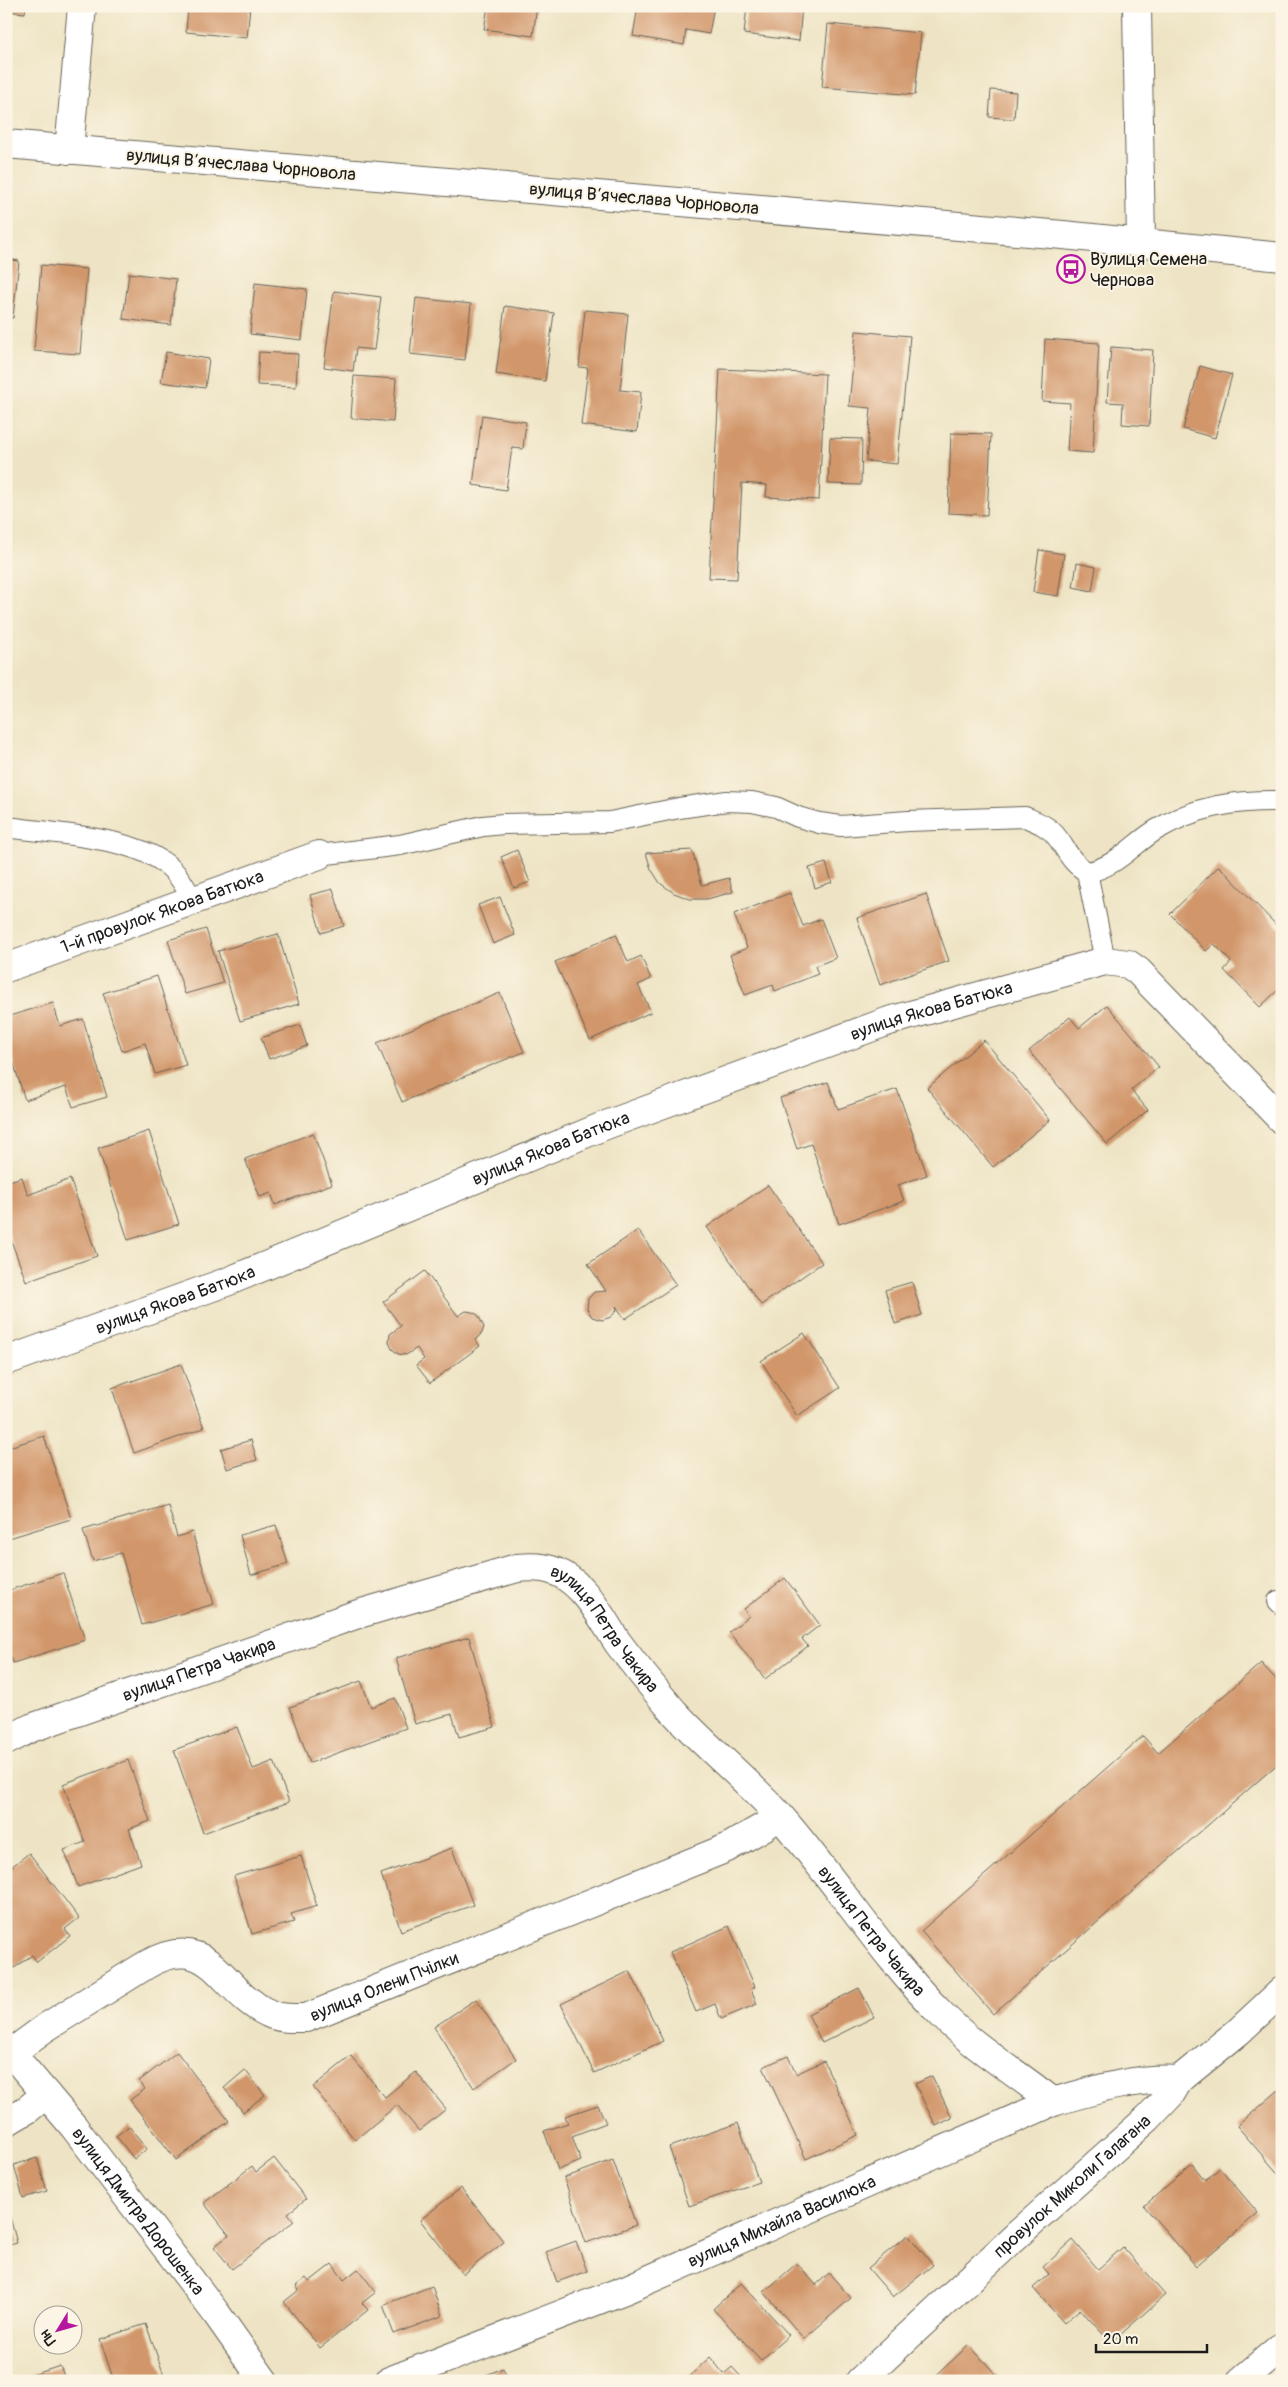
<svg xmlns="http://www.w3.org/2000/svg" width="1288" height="2387" viewBox="0 0 1288 2387" font-family="Pangolin,sans-serif">
	<rect width="100%" height="100%" fill="#fcf5e5"/>
	<filter id="ink" filterUnits="userSpaceOnUse"><feTurbulence type="fractalNoise" baseFrequency=".02" numOctaves="2"/><feDisplacementMap in="SourceGraphic" scale="10" xChannelSelector="R" yChannelSelector="G"/><feConvolveMatrix kernelMatrix="1 2 1 2 8 2 1 2 1" color-interpolation-filters="sRGB"/></filter>
	<filter id="wash" filterUnits="userSpaceOnUse"><feTurbulence type="fractalNoise" baseFrequency=".0096" numOctaves="4" result="noise"/><feDisplacementMap in="SourceGraphic" scale="20" xChannelSelector="R" yChannelSelector="G"/><feGaussianBlur stdDeviation="1.12" result="paint"/><feColorMatrix in="noise" values="0 0 0 0 0 0 0 0 0 0 0 0 0 0 0 0 0 1.4 0 .05"/><feComposite in="paint" operator="in"/></filter>
	<g filter="url(#wash)">
		<rect width="100%" height="100%" fill="#eee4c5"/>
		<g id="blocks">
			<path fill="#d1966a" d="M6,6h20l-1,7 -19,-2z
				M188,6h62l-3,32 -61,-6z
				M488,6h49l-4,30 -49,-7z
				M638,6h76l-5,28 -23,-4 -2,15 -51,-9z
				M747,6h55l-3,35 -55,-7z
				M828,24l93,9 -6,62 -93,-8z
				M991,90l25,2 -2,27 -25,-2z
				M6,259l13,2 -6,57 -7,-1z
				M41,265l46,4 -7,85 -46,-3z
				M129,273l47,6 -5,46 -48,-6z
				M255,283l52,6 -5,51 -52,-6z
				M334,291l47,6 -7,53 -18,-2 -3,23 -29,-4z
				M416,298l55,6 -6,56 -55,-6z
				M505,306l49,7 -9,68 -49,-7z
				M585,310l43,4 -8,76 21,2 -4,40 -56,-7 7,-57 -9,-1z
				M856,331l54,5 -13,128 -31,-3 5,-53 -22,-2z
				M1045,339l54,4 -6,110 -26,-2 3,-48 -28,-2z
				M1111,347l42,3 -4,76 -27,-2 1,-21 -16,-1z
				M166,352l43,7 -4,29 -44,-6z
				M259,352l39,2 -2,33 -39,-2z
				M1200,366l32,9 -17,63 -32,-9z
				M720,369l105,5 -6,126 -53,-3 1,-12 -25,-2 -5,96 -28,-1z
				M354,376l42,3 -3,43 -42,-4z
				M482,415l44,7 -3,27 -11,-1 -6,42 -33,-5z
				M951,433l40,1 -4,81 -39,-2z
				M830,438l32,1 -1,46 -33,-1z
				M1039,550l25,4 -6,42 -25,-4z
				M1077,563l19,4 -4,24 -19,-4z
				M517,850l13,32 -16,6 -13,-31z
				M692,850l10,35 27,-7 4,14 -26,7h-17l-16,-6 -14,-10 -9,-14 -5,-16z
				M826,863l6,19 -17,6 -6,-20z
				M1219,866l63,65v55l-22,21 -36,-37 7,-8 -8,-9 -9,-9 -8,7 -36,-37z
				M333,889l11,37 -23,7 -11,-38z
				M790,893l13,33 18,-7 15,39 -21,8 3,8 -43,17 -2,-6 -28,10 -15,-40 17,-7 -13,-34z
				M926,894l23,67 -69,24 -23,-67z
				M500,897l15,38 -22,9 -15,-39z
				M206,929l17,54 -38,11 -17,-54z
				M278,934l21,70 -59,17 -22,-70z
				M616,934l12,28 13,-6 10,23 -13,6 13,27 -61,28 -35,-78z
				M157,976l29,89 -31,9 -10,-31 -23,8 -19,-58z
				M500,993l24,59 -122,50 -25,-59z
				M53,1003l7,23 23,-7 24,78 -34,10 -7,-20 -41,13 -19,-61v-22z
				M1107,1005l52,62 -28,23 17,20 -41,34 -78,-93 41,-34 9,11z
				M300,1025l7,21 -38,13 -8,-21z
				M984,1040l66,80 -57,47 -66,-79z
				M828,1082l10,27 59,-20 30,86 -29,10 6,16 -65,23 -28,-80 -14,5 -17,-51z
				M149,1131l30,93 -51,16 -30,-92z
				M313,1133l19,51 -57,21 -4,-12 -11,4 -15,-38z
				M22,1177l6,18 42,-16 27,77 -71,25 -20,-54v-45z
				M768,1185l54,78 -61,42 -54,-78z
				M638,1230l38,55 -51,34 -9,-13 1,4 -6,7 -9,3 -10,-3 -5,-8 1,-10 6,-7 12,-1 -18,-27z
				M425,1271l33,45 8,-5 6,1 6,3 6,12 -2,6 -7,7 5,6 -50,37 -14,-18 8,-6 -7,-11 -11,7 -8,-1 -6,-5 -3,-7 1,-8 11,-8 -18,-24z
				M912,1282l10,33 -27,9 -10,-34z
				M804,1333l36,55 -43,28 -36,-55z
				M181,1364l23,64 -70,25 -22,-65z
				M44,1436l27,83 -65,20v-91z
				M251,1440l6,20 -30,9 -6,-20z
				M168,1505l9,32 15,-5 22,72 -72,21 -21,-72 -28,8 -10,-31z
				M276,1525l12,39 -37,11 -11,-40z
				M63,1573l22,67 -72,23 -7,-21v-51z
				M785,1578l35,47 -18,14 6,7 -43,33 -36,-47 20,-16 -5,-7z
				M469,1637l26,90 -36,10 -7,-23 -37,10 -19,-66z
				M1261,1663l21,23v74l-289,254 -72,-83 222,-195 15,17z
				M361,1681l10,26 24,-9 11,30 -96,35 -20,-56z
				M237,1727l16,42 21,-8 15,41 -86,31 -29,-83z
				M128,1760l22,61 -21,8 12,35 -63,23 -14,-37 21,-8 -22,-58z
				M452,1848l21,57 -72,26 -20,-57z
				M29,1853l50,65 -14,11 5,7 -33,26 -5,-7 -23,17 -3,-4v-97z
				M301,1856l16,50 -26,8 3,8 -42,12 -18,-58z
				M729,1926l26,61 -4,2 6,15 -36,15 -6,-15 -19,8 -26,-60z
				M630,1971l33,70 -69,32 -33,-69z
				M859,1988l15,29 -52,26 -14,-29z
				M476,1999l40,60 -42,29 -40,-61z
				M177,2052l52,69 -53,39 -46,-60 15,-11 -6,-8z
				M351,2056l34,41 31,-25 30,37 -27,22 -22,-26 -42,35 -42,-53z
				M788,2056l8,18 28,-13 34,74 -52,24 -43,-92z
				M245,2070l20,25 -22,17 -19,-24z
				M932,2076l20,42 -16,8 -21,-42z
				M1280,2089l2,1v88l-45,-52z
				M598,2105l8,18 -34,13 9,25 -23,9 -14,-39 24,-8 -3,-7z
				M738,2123l21,59 -70,24 -20,-59z
				M129,2126l18,23 -13,10 -18,-23z
				M37,2158l10,33 -24,7 -9,-33z
				M274,2158l32,41 -18,14 6,8 -62,48 -18,-22 15,-12 -25,-32 48,-37 4,6z
				M613,2160l23,65 -50,18 -22,-65z
				M1192,2164l13,16 15,-12 38,45 -62,53 -52,-60z
				M461,2188l43,54 -41,32 -43,-54z
				M7,2206l10,37 -11,3v-39z
				M908,2235l25,30 -40,32 -25,-29z
				M1073,2240l25,29 25,-22 42,48 -54,48 -31,-34 -16,14 -31,-35 16,-14 -6,-7z
				M576,2241l11,30 -30,11 -11,-30z
				M797,2263l19,22 13,-12 22,25 -47,41 -40,-47z
				M332,2264l12,16 14,-11 18,23 -14,11 6,7 -48,38 -36,-46 15,-12 -3,-4 10,-8 3,4z
				M741,2283l48,52 -28,25 -48,-51z
				M432,2286l10,30 -48,18 -11,-29z
				M146,2324l20,57h-52l-14,-42z
				M969,2345l33,36h-72z
				M710,2357l14,17 8,-7 13,14h-61z
				M60,2366l6,15h-49v-1z
				M503,2368l5,13h-28l-1,-3z"/>
		</g>
	</g>
	<g filter="url(#ink)">
		<use href="#blocks" fill-opacity="0" stroke="#666257" stroke-width="1"/>
		<g fill="none" stroke-linecap="round" stroke-linejoin="round">
			<defs>
				<path id="service" d="M6,827c44,6 122,10 157,35 14,9 22,24 30,39
					M319,855l81,-10 83,-19 20,-2 107,-2 69,-14 48,-7 25,1 24,5 22,10 21,6 22,3 67,-5 117,-4c12,5 23,9 31,19 12,15 13,25 31,36 28,-4 46,-28 69,-42 40,-24 80,-30 126,-29
					M1087,872l18,89
					M1278,1601l4,4"/>
				<g id="minor">
					<path id="s1" d="M6,968l313,-113"/>
					<path id="s2" d="M6,1361l223,-80 377,-156 283,-104 216,-60 23,3 10,7 144,149"/>
					<path id="s3" d="M6,1741l25,-13 324,-113 162,-47c19,-2 36,-1 52,11 21,15 35,43 49,64 18,24 37,47 56,69 33,36 72,67 105,103 57,65 103,140 164,201 33,33 74,57 110,86"/>
					<path id="s4" d="M11,2053l34,-25 101,-63c65,-37 73,25 122,48 12,6 25,5 38,5l421,-170 38,-22 14,-11"/>
					<path d="M6,2122l22,-13 18,-15"/>
					<path id="s5" d="M389,2381l238,-92 426,-187c41,-12 82,-25 126,-22"/>
					<path id="s6" d="M860,2381l156,-145 132,-118 22,-23 9,-15 59,-48 44,-41"/>
					<path d="M1241,2381l41,-35"/>
				</g>
				<g id="tertiary">
					<path d="M1137,6l4,237"/>
					<path d="M6,144l1057,91 219,22"/>
					<path d="M69,150l13,-144"/>
					<path id="s7" d="M6,2047l68,80 142,186 48,68"/>
				</g>
			</defs>
			<use href="#service" stroke="#666257" stroke-width="22"/>
			<use href="#minor" stroke="#666257" stroke-width="30"/>
			<use href="#tertiary" stroke="#666257" stroke-width="30"/>
			<use href="#service" stroke="#fff" stroke-width="20"/>
			<use href="#minor" stroke="#fff" stroke-width="28"/>
			<use href="#tertiary" stroke="#fff" stroke-width="28"/>
		</g>
	</g>
	<defs>
		<symbol id="bus-ring" viewBox="-11 -11 22 22"><circle r="9.5" fill="#fcf5e5" stroke="#b5179e" stroke-width="1.5"/><path d="M-5-6H5V4H4V6H2V4H-2V6H-4V4H-5ZM-3.5-4V0h7V-4ZM-3.5 1.2v1.5H-2V1.2ZM2 1.2v1.5H3.5V1.2Z" fill="#b5179e"/></symbol>
	</defs>
	<g fill-rule="evenodd">
		<use href="#bus-ring" x="1055" y="253" width="32" height="32"/>
	</g>
	<g text-anchor="middle" dominant-baseline="central" stroke-width="4" stroke-linejoin="round" paint-order="stroke">
		<g font-size="18" fill="#1c1c1c" stroke="#fcf5e5">
			<text transform="translate(241 165) rotate(5)">вулиця Вʼячеслава Чорновола</text>
			<text transform="translate(644 199) rotate(5)">вулиця Вʼячеслава Чорновола</text>
			<text stroke="none"><textPath href="#s1" startOffset="166">1-й провулок Якова Батюка</textPath></text>
			<text stroke="none"><textPath href="#s2" startOffset="990">вулиця Якова Батюка</textPath></text>
			<text stroke="none"><textPath href="#s2" startOffset="585">вулиця Якова Батюка</textPath></text>
			<text stroke="none"><textPath href="#s2" startOffset="180">вулиця Якова Батюка</textPath></text>
			<text stroke="none"><textPath href="#s3" startOffset="655">вулиця Петра Чакира</textPath></text>
			<text stroke="none"><textPath href="#s3" startOffset="206">вулиця Петра Чакира</textPath></text>
			<text stroke="none"><textPath href="#s3" startOffset="1060">вулиця Петра Чакира</textPath></text>
			<text stroke="none"><textPath href="#s4" startOffset="429">вулиця Олени Пчілки</textPath></text>
			<text stroke="none"><textPath href="#s6" startOffset="288">провулок Миколи Галагана</textPath></text>
			<text stroke="none"><textPath href="#s7" startOffset="211">вулиця Дмитра Дорошенка</textPath></text>
			<text stroke="none"><textPath href="#s5" startOffset="424">вулиця Михайла Василюка</textPath></text>
		</g>
		<g font-size="18" fill="#1c1c1c" stroke="#fcf5e5" text-anchor="start">
			<text x="1090" y="259">Вулиця Семена<tspan x="1090" dy="21">Чернова</tspan></text>
		</g>
	</g>
	<rect width="1288" height="2387" fill="none" stroke="#fcf5e5" stroke-width="25"/>
	<g transform="translate(58 2330) rotate(233)"><circle r="24" fill="#fcf5e5" stroke="#a29e95"/>
	<path d="M0-4L9 19L0 12L-9 19Z" fill="#b5179e"/>
	<text y="-8" font-size="14" font-weight="bold" text-anchor="middle" fill="#1c1c1c">Пн</text>
	</g>
	<path d="M1096 2344v8h111v-8" fill="none" stroke="#1c1c1c" stroke-width="2.5"/>
	<text x="1103" y="2344" font-size="15" fill="#1c1c1c" stroke="#fcf5e5" stroke-width="4" paint-order="stroke">20 m</text>
</svg>
